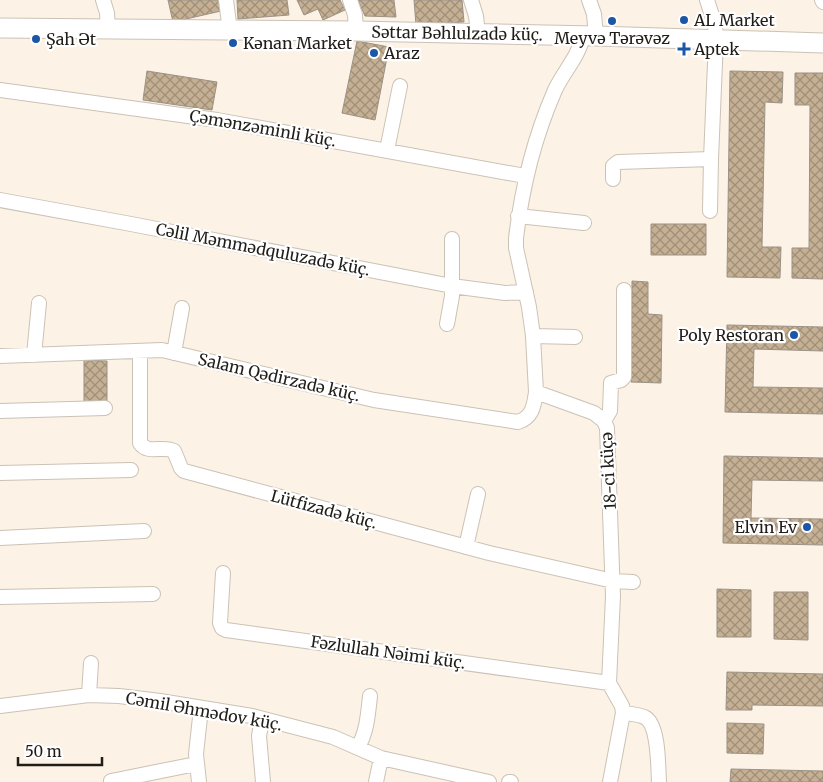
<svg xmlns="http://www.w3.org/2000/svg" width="823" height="782" viewBox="0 0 823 782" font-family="Merriweather,serif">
	<defs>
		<pattern id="building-cross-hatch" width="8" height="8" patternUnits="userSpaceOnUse" patternTransform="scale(1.25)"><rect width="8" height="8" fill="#c5b094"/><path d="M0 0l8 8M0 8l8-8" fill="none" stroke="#a08f78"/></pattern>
	</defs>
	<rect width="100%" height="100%" fill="#fcf2e6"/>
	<path fill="url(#building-cross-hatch)" stroke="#9b9287" d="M168,0h51l2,11 -48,11z
		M237,0h50l2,15 -51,4z
		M297,0h43l5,10 -22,10 -5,-11 -14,6z
		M358,0h36l2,17 -31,-1z
		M414,0h48l2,22 -48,3z
		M357,41l32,6 -14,73 -33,-7z
		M147,71l70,11 -5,28 -69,-10z
		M730,71l53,1 -1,31 -17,-1 -3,145h19l-1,31 -53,-1z
		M795,73h28v206l-31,-1v-30h17l1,-143h-15z
		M651,224h55v31h-55z
		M632,281l16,1v32l14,1 -1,68 -30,-1z
		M727,325l96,2v24l-69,-2 -1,38 70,1v26l-98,-2z
		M84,360l23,1v43l-23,-1z
		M724,456l99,2v23l-71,-1 -1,38 72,1v26l-100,-2z
		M717,589l34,1v47h-34z
		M774,592h34v48l-34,-1z
		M727,672l96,2v32l-71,-1v5h-26z
		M727,723l37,1 -1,30 -36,-1z
		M731,769l92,2v11h-93z"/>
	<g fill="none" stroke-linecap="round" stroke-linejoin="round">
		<defs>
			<path id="street" d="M103,0l4,13 1,17
				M226,0l4,31
				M350,0l5,15 1,16
				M471,0l5,16 2,18
				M589,0l5,14 2,22
				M707,0l8,25 1,14 -5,120 -1,52
				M822,0l1,2
				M583,36c-4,20 -19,35 -28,54 -21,48 -33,97 -39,148v10l13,59 4,29 3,56 58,21 10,8 3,7 6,168 -4,87 13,23 1,7 -13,69
				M0,90l217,30 308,56
				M387,150l13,-64
				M613,179v-13l5,-4 93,-3
				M0,200l131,24 321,62 53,7 21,-1
				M518,216l66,7
				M447,324l5,-28v-57
				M533,336l42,1
				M140,351v92c8,12 23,2 34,8l7,17 3,3 305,82 124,28 20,1
				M174,353l8,-45
				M34,355l5,-52
				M0,356l162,-6 212,50 144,22c15,-5 16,-17 18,-30
				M0,411l105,-3
				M604,421l6,-10 1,-28 10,-3 3,-3v-87
				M0,473l131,-3
				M0,538l144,-7
				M466,547l12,-53
				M223,573l-3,50 2,5 4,2 383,53
				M0,597l153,-3
				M89,695l2,-32
				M0,706l89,-11 30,1 41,5 92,15 81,21 48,21 108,24
				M623,713c7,1 17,1 23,5 13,9 12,49 13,64
				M262,719l-3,17 4,46
				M358,747c9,-15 10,-33 12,-51
				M111,781l85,-17
				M199,782l-3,-28 5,-46
				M376,782l5,-24
				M509,782h2"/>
			<path id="secondary" d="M0,28l356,3 240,5 227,7"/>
		</defs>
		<use href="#street" stroke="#cbc2b6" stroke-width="16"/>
		<use href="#secondary" stroke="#cbc2b6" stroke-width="21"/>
		<use href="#street" stroke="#fff" stroke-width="14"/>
		<use href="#secondary" stroke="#fff" stroke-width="19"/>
	</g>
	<g fill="#1c56a7" stroke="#fff" stroke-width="2">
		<circle cx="684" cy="20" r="5"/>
		<circle cx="612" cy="21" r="5"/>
		<circle cx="36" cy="39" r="5"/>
		<circle cx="233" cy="43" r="5"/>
		<path d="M681.5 41.5h5v5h5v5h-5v5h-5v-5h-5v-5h5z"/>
		<circle cx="374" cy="53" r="5"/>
		<circle cx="794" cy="335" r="5"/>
		<circle cx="807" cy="527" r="5"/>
	</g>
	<g text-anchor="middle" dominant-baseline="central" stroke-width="4.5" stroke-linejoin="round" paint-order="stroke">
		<g font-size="16" fill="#201d18" stroke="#fff" text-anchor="start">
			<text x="694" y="20">AL Market</text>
			<text x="612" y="38" text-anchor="middle">Meyvə Tərəvəz</text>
			<text x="46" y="39">Şah Ət</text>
			<text x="243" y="43">Kənan Market</text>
			<text x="694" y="49">Aptek</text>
			<text x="384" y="53">Araz</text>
			<text x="784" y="335" text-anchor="end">Poly Restoran</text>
			<text x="797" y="527" text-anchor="end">Elvin Ev</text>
		</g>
		<g font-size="16" fill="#201d18" stroke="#fff">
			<text transform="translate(457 33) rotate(1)">Səttar Bəhlulzadə küç.</text>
			<text transform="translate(263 128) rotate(10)">Çəmənzəminli küç.</text>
			<text transform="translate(263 249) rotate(11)">Cəlil Məmmədquluzadə küç.</text>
			<text transform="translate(279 377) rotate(13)">Salam Qədirzadə küç.</text>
			<text transform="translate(608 471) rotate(-93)">18-ci küçə</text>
			<text transform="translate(324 509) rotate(15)">Lütfizadə küç.</text>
			<text transform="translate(388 652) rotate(8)">Fəzlullah Nəimi küç.</text>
			<text transform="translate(204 711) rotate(10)">Cəmil Əhmədov küç.</text>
		</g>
	</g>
	<path d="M18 757v8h84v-8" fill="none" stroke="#201d18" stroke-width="2.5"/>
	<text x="25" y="757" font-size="15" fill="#201d18" stroke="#ffffff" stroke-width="4" paint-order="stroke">50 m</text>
</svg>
